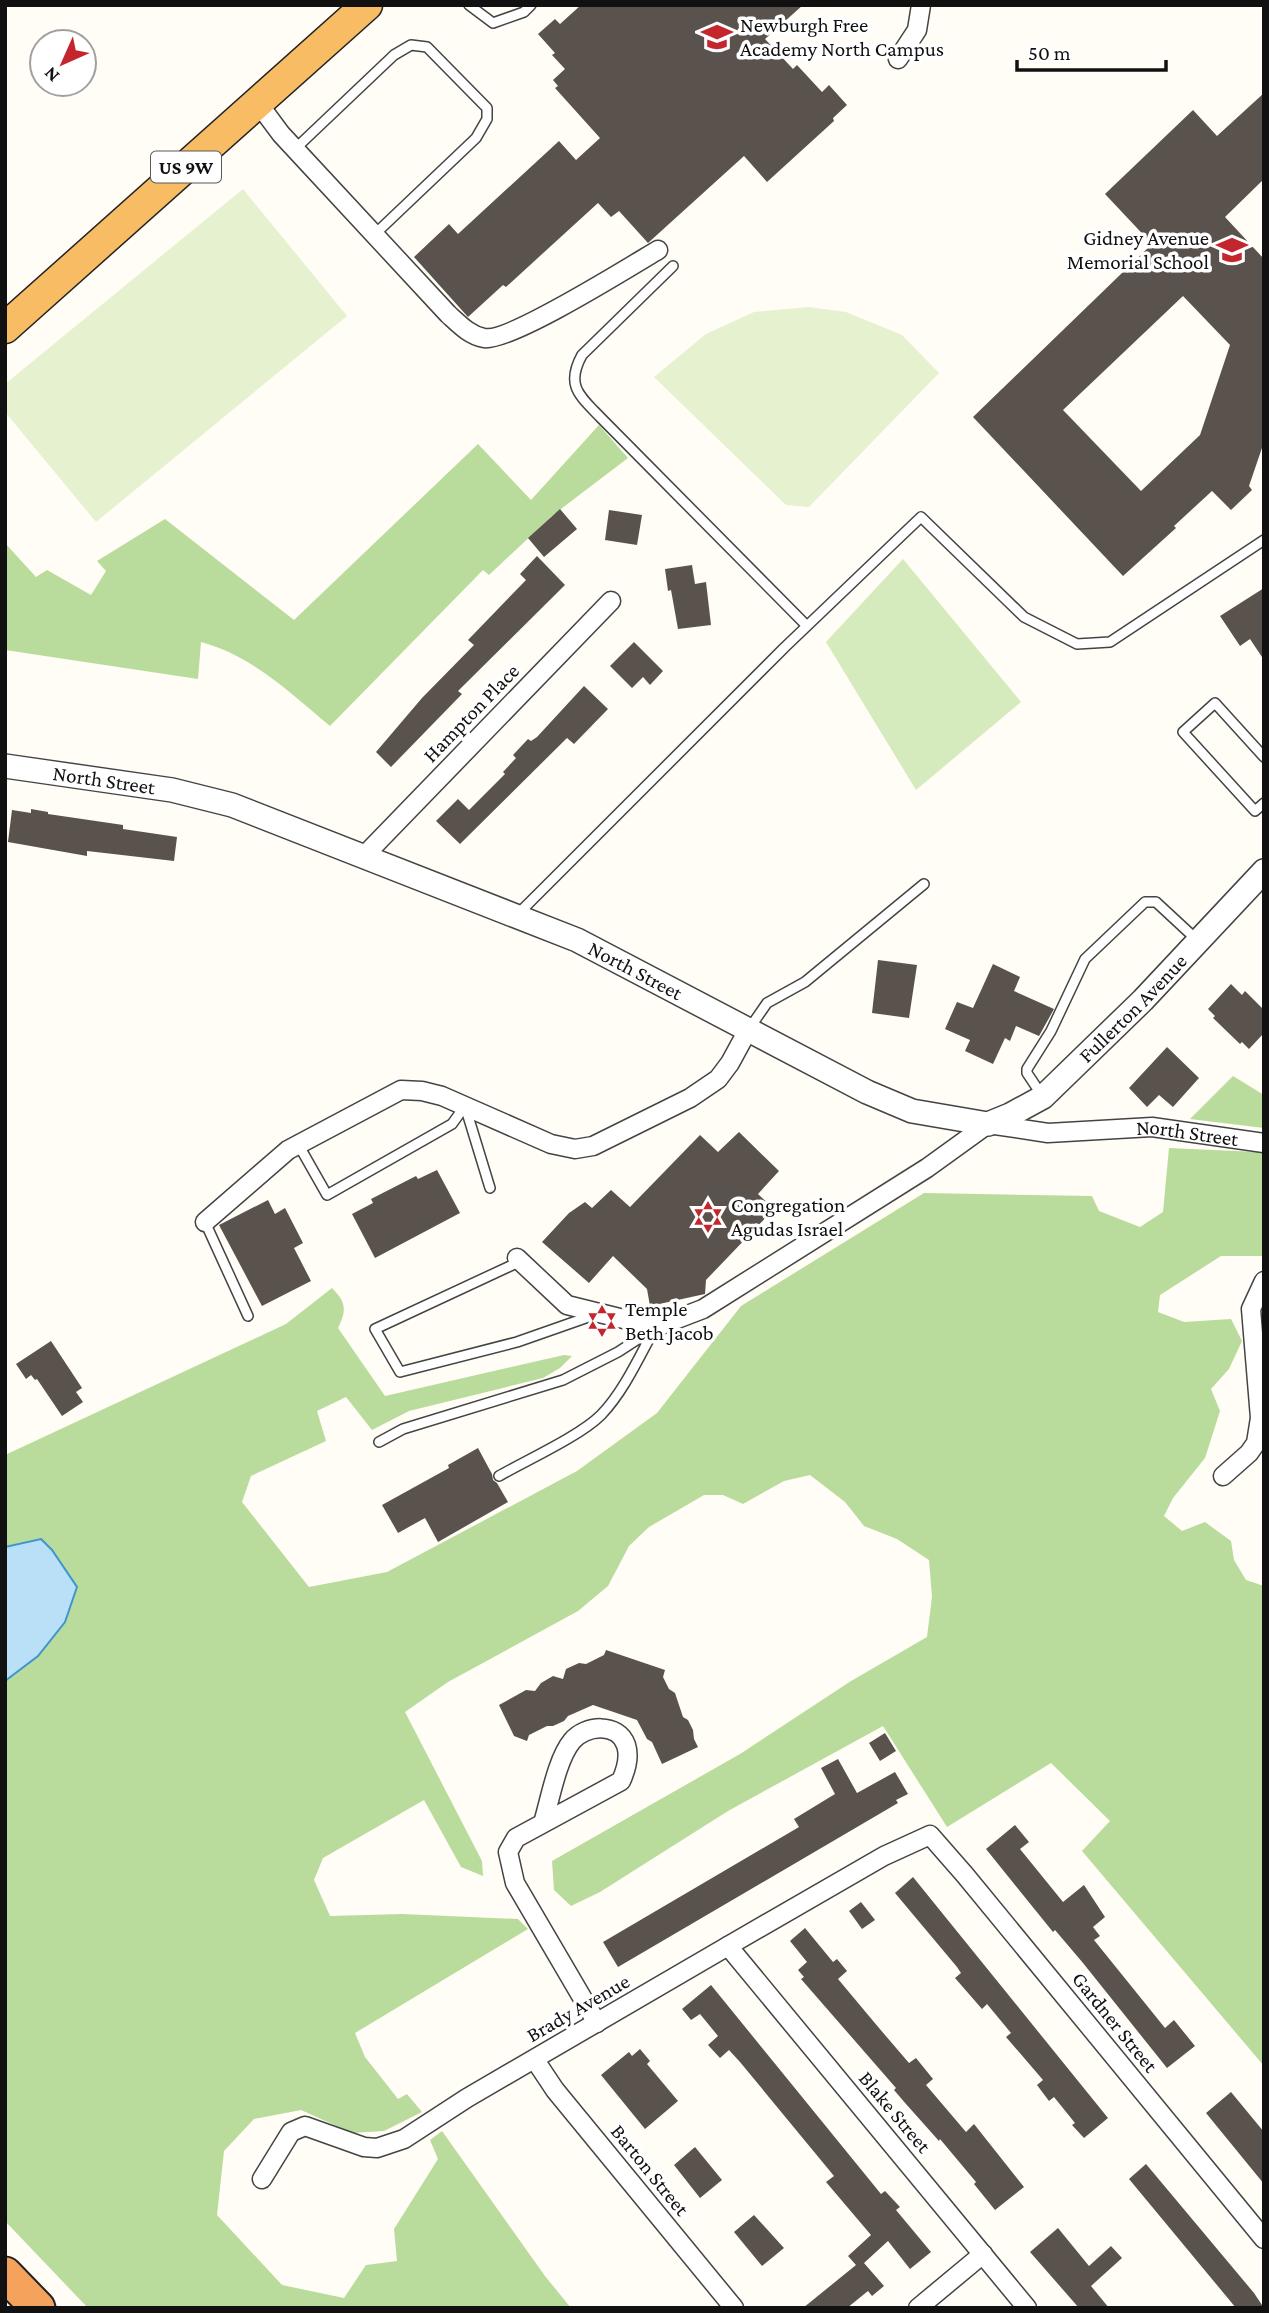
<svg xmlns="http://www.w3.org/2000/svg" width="1269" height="2313" viewBox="0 0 1269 2313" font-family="'Crimson Pro',serif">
	<rect width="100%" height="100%" fill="#fffdf5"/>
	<path fill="#d5ebbd" d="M903,559l118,143 -105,88 -90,-148z"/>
	<path fill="#b9dc9c" d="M599,425l29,33 -75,57 -64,60 -6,-5 -153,156c-40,-33 -77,-70 -129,-84l-3,37 -193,-29v-107l31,34 11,-7 44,25 15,-24 -9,-10 68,-42 129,101 184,-176 53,56z
		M1233,1076l31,19v33l-74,-9z
		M1169,1148l89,4 6,2v102h-43l-61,39 -2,17 26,10 47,-3 11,22 -13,28 -18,20 9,22 -15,47 -32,40 -9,18 18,15 23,-9 26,19 3,19 12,20 18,6v480l-182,-215 28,-30 -59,-58 -104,64 -64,-101 -155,85 -128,81 -29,14 -17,-16 -2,-29 188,-107 111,-73 76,-44 5,-40 -3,-37 -32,-21 -33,-13 -19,-24 -35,-27 -26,6 -41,23 -20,-9h-19l-55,32 -20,19 -21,40 -30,25 -130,71 -43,30 77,149 1,15 -22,-9 -37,-67 -101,58 -9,22 16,36 72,-2 116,5 10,10 -173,104 10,24 33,42 9,-5 15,18 -38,19 -32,2 -51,-23 -47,9 -30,32 -7,64 65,70 62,13 22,-33 31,-4 -3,-32 44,-70 -8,-19 12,-9 103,145 26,32h-483l-83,-87v-540l33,-25 27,-34 12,-35 -36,-48 -36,8v-92l281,-131 46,-36c14,14 15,22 6,40l47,68 179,-41 8,1 -12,12 -17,10 -134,33 -37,19 -26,-33 -29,14 9,30 -75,35 -9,26 67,85 78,-15 190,-101 80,-58 84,-107 183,-113 168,3 7,15 41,16 23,-15z"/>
	<path fill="#e6f2cf" d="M243,189l104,127 -251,206 -91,-110v-28z
		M809,307l37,5 56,23 37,38 -130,134 -23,-2 -132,-128 52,-43 48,-22z"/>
	<path fill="#b9e0f7" stroke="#3f96cf" stroke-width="2" d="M41,1539l11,11 25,37 -12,35 -27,34 -33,25v-134z"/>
	<path fill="#5a524d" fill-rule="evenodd" d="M581,5h222l-38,34 28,30 4,-4 25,27 7,-7 18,20 -14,13 1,3 -67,61 -23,-26 -96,87 -29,-32 -8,6 -13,-14 -92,84 -3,-2 -35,32 -54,-60 35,-33 9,10 101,-93 17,19 24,-22 -45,-50 3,-2 -5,-6 12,-11 -13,-14 3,-2 -17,-19 17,-15 5,5z
		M1264,93v86l-39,38 39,42v183l-15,44 3,4 -21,20 -19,-19 -38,35 2,2 -53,48 -150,-159 179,-173 -47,-50 88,-84 24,26zM1183,296l47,49 -30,90 -59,56 -78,-81z
		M560,509l17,20 -33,28 -16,-19z
		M609,510l33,5 -5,30 -32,-5z
		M537,556l28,29 -107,106 4,3 -71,73 -15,-15 46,-54 52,-53 -6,-5 58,-60 -6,-6z
		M692,565l3,19 11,-2 5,43 -33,4 -7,-39 -3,1 -3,-22z
		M1264,588v72l-14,-21 -10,7 -20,-30z
		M634,642l29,29 -13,14 -7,-8 -11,11 -22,-22z
		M584,686l24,23 -34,35 -7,-6 -107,106 -24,-23 22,-22 11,11 36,-36 -2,-2 13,-14 -3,-3 15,-16 3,2 6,-4z
		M31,809l17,3v2l75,11v4l54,8 -3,24 -87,-10v5l-79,-14 4,-32 19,3z
		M878,960l39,5 -8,53 -37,-5z
		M993,964l27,13 -6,14 40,18 -15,27 -23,-10 -6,15 -5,-3 -12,26 -28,-13 5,-11 -25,-11 12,-27 16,6z
		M1231,984l11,11 3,-4 19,19v23l-15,16 -7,-7 -2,2 -27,-26 2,-2 -7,-7z
		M1167,1047l32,31 -26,29 -14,-12 -12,12 -18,-19z
		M739,1132l40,39 -21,23 16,15 -68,71 -1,14 -55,12 -3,-17 -34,-33 -24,27 -47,-41 27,-29 16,-11 7,6 19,-18 19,17 70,-72 18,17z
		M437,1170l23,43 -85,45 -23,-44 21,-11 -2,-4 45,-23 2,3z
		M268,1200l7,14 10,-6 18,35 -9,5 17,33 -49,25 -43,-81z
		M51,1341l31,47 -6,4 7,10 -21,14 -25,-37 -2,1 -4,-5 -5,4 -10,-15z
		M478,1448l14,26 1,6 4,3 11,19 -70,40 -13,-24 -27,15 -16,-28 67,-37 -1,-3z
		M606,1650l59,20 -2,7 6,12 6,4 8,24 5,3 5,10 1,9 4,8 -36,17 -10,-22 -5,-3 -10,-19 -44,-15 -25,11 -4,5 -11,5h-6l-18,9 -2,6 -13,-5 -15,-31 27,-15 9,1 6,-8 12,-7 10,3 3,-10 13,-6 7,1 18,-9z
		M885,1733l11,18 -16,10 -11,-18z
		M838,1759l19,34 38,-21 13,22 -12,6 2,3 -280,164 -15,-25 196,-115 -5,-8 41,-25 -14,-26z
		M1015,1825l14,17 -9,7 43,53 21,-17 21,32 -12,10 7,9 -6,4 71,88 9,-8 21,26 -28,22 -84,-105 -28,-33 -2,2 -67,-83z
		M913,1877l195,241 -24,20 -12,-13 3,-2 -21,-26 -5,4 -12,-16 6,-5 -37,-43 5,-4 -24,-29 -5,5 -27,-31 6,-5 -4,-6 -62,-74z
		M861,1902l14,18 -13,9 -13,-18z
		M805,1928l28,34 4,-3 10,12 -9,8 41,49 30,35 7,-5 17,21 -7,6 40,47 8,-8 50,63 -29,23 -21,-26 2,-2 -36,-43 -1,2 -33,-37 -12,-14 2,-2 -95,-109 3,-2 -6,-7 9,-8 -17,-21z
		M711,1985l170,209 4,-3 15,16 -4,3 35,42 -21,17 -22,-28 -24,22 20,23 -12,10 -4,-5 -21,17h-44l53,-43 -8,-9 23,-21 -45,-53 8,-6 -94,-114 -11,-12 -9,8 -12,-13 10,-9 -18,-22 -9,6 -9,-11z
		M640,2049l10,12 -3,3 31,37 -33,28 -44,-54 28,-23 3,4z
		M1231,2092l33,40v52l-58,-71z
		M695,2147l27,33 -22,18 -26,-33z
		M1146,2164l108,129 10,15h-28l-107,-129z
		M754,2215l30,33 -22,18 -28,-34z
		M1058,2228l31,38 22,-20 11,12 -31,28 18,22h-30l-49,-56z"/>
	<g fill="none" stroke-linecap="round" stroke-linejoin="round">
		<defs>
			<path id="service" d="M469,5l24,18 31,-11 7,-7
				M295,149l99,-94 17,-10 16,2 60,61v11l-11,19 -102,97
				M673,266l-91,89c-17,31 -2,41 19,63l206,208
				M1264,757l-49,-54 -32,29 72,79 9,-8
				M517,915l268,-268 136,-130 103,100 53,27 33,-2 154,-102
				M749,1029l18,-26 38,-21 119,-98
				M1043,1097l-16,-24v-4l24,-38 34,-72 60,-57h11l41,38
				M298,1144l29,51 125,-71 13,-18 25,82
				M205,1222l43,94
				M521,1261l-146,68 25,43 117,-30 77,-27
				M379,1442l24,-13 160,-49 55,-28 37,-24
				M499,1476c28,-16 81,-40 102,-61 23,-24 38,-58 54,-87"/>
			<g id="minor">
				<path d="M898,59l19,-29 4,-25"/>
				<path d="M258,103l23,31 167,180c11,10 21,21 36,24 24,5 147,-72 174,-88"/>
				<path d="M364,856l247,-255"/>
				<path d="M205,1222l83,-72 113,-60 21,1 20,5 109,48 24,5 18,-3 97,-48 28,-19 12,-16 18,-33"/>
				<path id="s1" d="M517,1258l50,47 89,22 47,-18 224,-141 61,-44 60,9 104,-6 112,16"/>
				<path d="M1223,1476l26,-23 7,-10 4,-25 -9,-109 13,-28"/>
				<path d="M543,1823c7,-23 14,-64 29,-82 13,-16 46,-19 54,4 4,12 0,25 -5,36l-105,57 -8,14 7,31 82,140"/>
				<path d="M728,1946l299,362"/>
				<path d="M535,2060l20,30 179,218"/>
				<path d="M262,2179l29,-47 14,-6 59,21 13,1 27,-9 63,-41 261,-152 156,-90 46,-21 35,40 299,364"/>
				<path d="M918,2308l65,-54"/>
			</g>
			<g id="tertiary">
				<path id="s2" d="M5,766l167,24 60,15 345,135 290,152 45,19 76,13 22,-9 33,-18 100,-97 121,-129"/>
			</g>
			<path id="trunk" d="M5,328l362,-323"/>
			<path id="motorway" d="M5,2274l33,34"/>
		</defs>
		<use href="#service" stroke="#444" stroke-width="12"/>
		<use href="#minor" stroke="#444" stroke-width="21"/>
		<use href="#tertiary" stroke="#444" stroke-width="26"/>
		<use href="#trunk" stroke="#222" stroke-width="33"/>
		<use href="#motorway" stroke="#222" stroke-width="37"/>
		<use href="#service" stroke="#fff" stroke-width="9"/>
		<use href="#minor" stroke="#fff" stroke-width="18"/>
		<use href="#tertiary" stroke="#fff" stroke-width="23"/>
		<use href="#trunk" stroke="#f7bc64" stroke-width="30"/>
		<use href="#motorway" stroke="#f5a25d" stroke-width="33"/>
	</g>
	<defs>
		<symbol id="school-bare" viewBox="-9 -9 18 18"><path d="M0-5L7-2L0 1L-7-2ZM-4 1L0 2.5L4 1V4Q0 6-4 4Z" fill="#c4262e" stroke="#fff" stroke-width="2.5" paint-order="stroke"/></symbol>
		<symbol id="synagogue-bare" viewBox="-9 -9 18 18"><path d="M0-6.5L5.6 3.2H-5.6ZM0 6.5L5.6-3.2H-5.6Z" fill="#c4262e" stroke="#fff" stroke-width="2.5" paint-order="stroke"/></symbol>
	</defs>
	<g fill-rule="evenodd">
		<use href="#school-bare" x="695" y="15" width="44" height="44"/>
		<use href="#school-bare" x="1210" y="228" width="44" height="44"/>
		<use href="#synagogue-bare" x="686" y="1195" width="44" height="44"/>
		<use href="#synagogue-bare" x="580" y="1299" width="44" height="44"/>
	</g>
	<g text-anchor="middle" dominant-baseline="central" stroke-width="7" stroke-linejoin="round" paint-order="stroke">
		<rect fill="#fff" stroke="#585858" stroke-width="2" x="151" y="151.5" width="70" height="31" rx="5"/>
		<g font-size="19" font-weight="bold" fill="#111">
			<text x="186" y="167">US 9W</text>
		</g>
		<g font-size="21" fill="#111" stroke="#fff" text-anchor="start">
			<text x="740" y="25">Newburgh Free<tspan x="740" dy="24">Academy North Campus</tspan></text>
			<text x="1209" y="238" text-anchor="end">Gidney Avenue<tspan x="1209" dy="24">Memorial School</tspan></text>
			<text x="731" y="1205">Congregation<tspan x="731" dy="24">Agudas Israel</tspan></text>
			<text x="625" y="1309">Temple<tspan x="625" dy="24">Beth Jacob</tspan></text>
		</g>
		<g font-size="21" fill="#111" stroke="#fff">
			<text transform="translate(471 713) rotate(-46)">Hampton Place</text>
			<text stroke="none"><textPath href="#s2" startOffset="100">North Street</textPath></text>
			<text stroke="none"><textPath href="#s2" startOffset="667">North Street</textPath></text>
			<text stroke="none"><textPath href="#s2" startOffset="1242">Fullerton Avenue</textPath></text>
			<text stroke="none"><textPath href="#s1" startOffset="751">North Street</textPath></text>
			<text transform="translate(578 2008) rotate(-30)">Brady Avenue</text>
			<text transform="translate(1115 2022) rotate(51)">Gardner Street</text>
			<text transform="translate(895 2112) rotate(50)">Blake Street</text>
			<text transform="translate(650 2170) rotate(51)">Barton Street</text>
		</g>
	</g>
	<rect width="1269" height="2313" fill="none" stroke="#111111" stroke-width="14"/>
	<g transform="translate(63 63) rotate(225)"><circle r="33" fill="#ffffff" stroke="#a0a0a0" stroke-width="2"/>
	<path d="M0-5L12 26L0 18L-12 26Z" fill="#c4262e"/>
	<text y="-10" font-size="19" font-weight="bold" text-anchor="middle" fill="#111111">N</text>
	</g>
	<path d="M1017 60v10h149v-10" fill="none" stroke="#111111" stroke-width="3.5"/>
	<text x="1028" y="60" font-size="21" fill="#111111" stroke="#ffffff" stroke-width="5" paint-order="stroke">50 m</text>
</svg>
